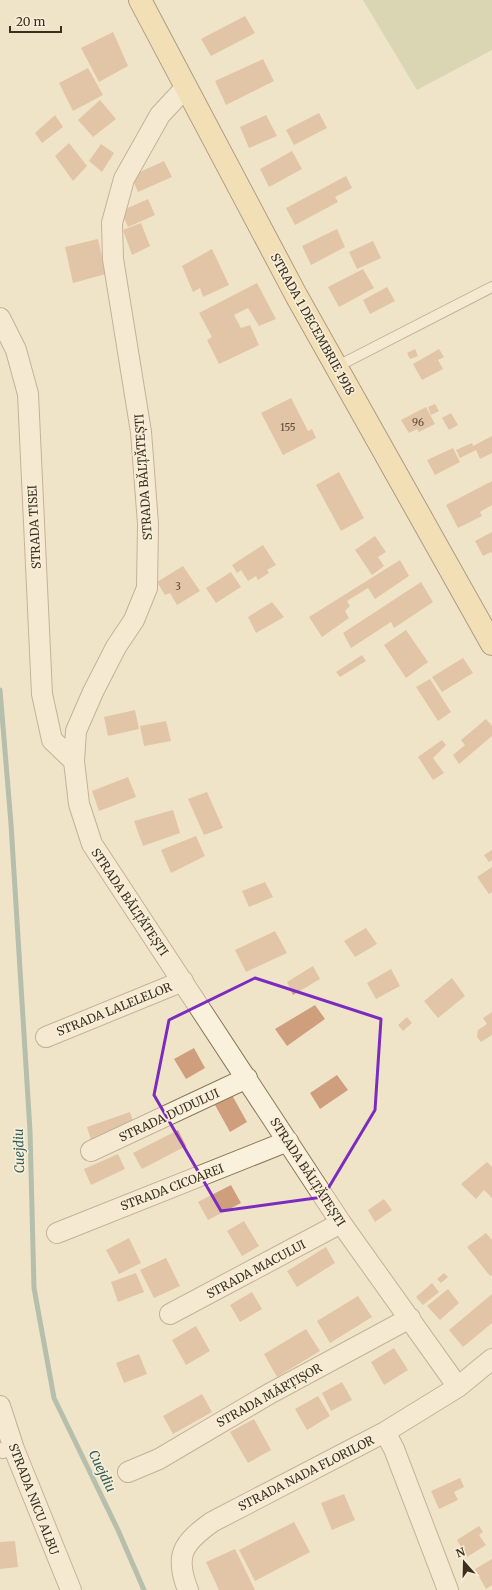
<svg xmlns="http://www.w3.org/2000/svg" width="492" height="1590" viewBox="0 0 492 1590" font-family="Merriweather,serif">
	<rect width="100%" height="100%" fill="#f0e4c8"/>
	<path fill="#bfc49a" d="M363,0h129v50l-75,40z"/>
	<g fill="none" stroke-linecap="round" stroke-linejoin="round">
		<path stroke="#6f938a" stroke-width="5" d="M0,690l11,134 19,307 4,157 20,110 64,132 26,60"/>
	</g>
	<path fill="#cf9f7d" d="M245,16l10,17 -44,23 -10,-17z
		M113,32l15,34 -29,16 -18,-34z
		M263,59l11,22 -48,24 -11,-24z
		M88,68l15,27 -30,16 -14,-28z
		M100,100l16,19 -23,18 -15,-17z
		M319,113l8,15 -33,17 -8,-15z
		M55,115l8,12 -21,16 -7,-10z
		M266,115l11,21 -28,12 -9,-21z
		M69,143l18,23 -14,15 -18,-25z
		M101,144l13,9 -12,19 -13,-11z
		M292,151l10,18 -33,18 -9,-18z
		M164,161l8,16 -34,15 -7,-16z
		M346,176l6,12 -17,9 3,5 -43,23 -9,-17z
		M148,199l7,16 -27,12 -7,-16z
		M141,223l9,23 -18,9 -9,-25z
		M337,229l8,18 -34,18 -9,-19z
		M98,239l8,35 -33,9 -8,-36z
		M373,241l8,17 -24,11 -8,-17z
		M212,249l17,36 -26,12 -3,-9 -7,4 -11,-26z
		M363,269l11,19 -35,19 -11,-20z
		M257,283l19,36 -17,7 -11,-18 -14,7 7,13 9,-3 9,20 -40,19 -12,-24 5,-3 -13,-24z
		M387,287l8,14 -25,13 -7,-14z
		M415,349l3,7 -8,3 -3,-6z
		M439,349l5,8 -6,3 5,9 -21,11 -9,-16z
		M291,398l17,33 4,-2 4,9 -33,17 -22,-42z
		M435,404l4,7 -8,4 -3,-8z
		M426,407l9,17 -16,8 -2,-3 -8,4 -8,-13z
		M451,413l7,12 -9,5 -7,-12z
		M492,436v17l-12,6 -4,-9 -16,8 -4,-8 16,-7 1,3z
		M453,448l7,14 -25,13 -8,-15z
		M339,472l25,46 -23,13 -25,-46z
		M492,481v24l-12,7 2,4 -24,12 -12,-23z
		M492,532v22l-1,-2 -8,4 -8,-15z
		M375,536l11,16 -8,5 6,9 -12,9 -17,-25z
		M263,545l13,20 -9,5 2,3 -11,7 -2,-4 -8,5 -7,-11 -4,3 -5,-8z
		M400,560l9,16 -34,23 -7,-11 -21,13 3,5 -5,5 4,7 -27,19 -13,-20z
		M183,566l17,25 -23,14 -7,-12 -5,2 -8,-13z
		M231,572l10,15 -25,16 -10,-15z
		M421,582l12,20 -39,26 -3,-6 -40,26 -8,-15z
		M272,602l12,15 -28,16 -8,-16z
		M406,630l22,32 -22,16 -22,-33z
		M362,655l4,6 -26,16 -4,-5z
		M463,658l10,15 -31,19 -10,-15z
		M430,679l21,33 -13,9 -22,-34z
		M135,710l4,19 -31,7 -4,-19z
		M486,719l6,7v10l-33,28 -6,-9 12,-10 -4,-5z
		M166,721l5,20 -27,5 -4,-20z
		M442,740l4,5 -13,13 11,15 -11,7 -15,-23z
		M128,777l8,20 -37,14 -7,-20z
		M207,792l16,36 -19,7 -16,-36z
		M173,810l7,23 -37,13 -9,-25z
		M196,836l9,20 -34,17 -10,-23z
		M492,850v10l-3,2 -5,-7z
		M492,867v25l-3,2 -12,-17z
		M265,882l8,15 -24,10 -7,-16z
		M366,928l11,16 -22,13 -11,-16z
		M275,931l12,22 -41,19 -11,-22z
		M313,966l7,13 -27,16 -6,-13z
		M391,969l9,17 -24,13 -9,-16z
		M452,978l13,18 -27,22 -14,-17z
		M315,1005l10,14 -38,27 -12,-17z
		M492,1012v23l-11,7 -4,-5 1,-7 9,-6 -4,-6z
		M407,1017l5,6 -9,8 -5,-6z
		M194,1048l11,20 -19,11 -12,-20z
		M337,1075l11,15 -28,19 -10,-16z
		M232,1095l15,27 -17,10 -15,-27z
		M130,1112l5,15 -43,16 -5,-16z
		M178,1130l8,16 -44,23 -9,-16z
		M118,1154l7,15 -34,16 -7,-16z
		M487,1162l5,5v31l-8,-8 -8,9 -15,-15z
		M231,1185l10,18 -33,17 -10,-18z
		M384,1199l8,11 -17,12 -7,-12z
		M244,1221l15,25 -17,10 -15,-25z
		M486,1233l6,7v35l-2,1 -23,-29z
		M129,1238l12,25 -22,11 -13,-24z
		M326,1247l9,16 -38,24 -10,-16z
		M166,1258l14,28 -26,12 -14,-28z
		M136,1273l8,19 -26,10 -7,-20z
		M444,1273l4,4 -7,6 -4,-4z
		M432,1283l7,9 -16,13 -7,-8z
		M448,1289l11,14 -19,17 -13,-14z
		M252,1292l10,17 -22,13 -10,-17z
		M492,1294v29l-29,24 -14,-17z
		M358,1296l14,21 -42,26 -13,-22z
		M196,1326l14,25 -24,14 -14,-25z
		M306,1329l14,22 -43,26 -13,-23z
		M394,1348l14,22 -24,15 -13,-23z
		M139,1354l8,20 -23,9 -8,-20z
		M342,1382l10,18 -21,11 -9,-18z
		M202,1394l10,18 -39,22 -10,-18z
		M318,1396l12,20 -23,14 -12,-21z
		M254,1419l17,31 -23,13 -18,-31z
		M460,1478l4,9 -10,5 4,8 -19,9 -8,-18z
		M344,1494l11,26 -23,10 -11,-27z
		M294,1522l16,30 -55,29 -16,-31z
		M479,1526l4,6 -4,3 7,10 -19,12 -10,-17z
		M15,1541l3,26 -18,2v-27z
		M235,1549l20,41h-36l-13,-28z
		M492,1559v26l-6,4 -11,-20z"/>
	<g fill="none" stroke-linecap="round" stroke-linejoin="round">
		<defs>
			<path id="lane" d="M336,367l156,-80
				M0,1448l3,5 11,-4"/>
			<path id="street" d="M186,87l-26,28 -36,64 -12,44 1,36 28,173 7,92 -1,64 -13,32 -18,27 -23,45 -17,39 -2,30 5,43 13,40 249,379 117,164
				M0,318l16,32 12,44 14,300 10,46 22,21
				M46,1037l137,-56
				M91,1151l156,-73
				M57,1233l231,-92
				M170,1314l171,-91
				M0,1406l14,43 57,141
				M385,1432l9,17 54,141
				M128,1472l31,-13 110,-65 141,-76
				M188,1590c-14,-35 -5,-47 24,-68l173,-90 73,-45 34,-28"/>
			<path id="primary" d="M140,0l156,295 196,349"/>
		</defs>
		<use href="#lane" stroke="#8d765c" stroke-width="12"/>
		<use href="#street" stroke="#8d765c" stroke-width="22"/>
		<use href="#primary" stroke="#5b4430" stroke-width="24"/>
		<use href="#lane" stroke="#faf1dc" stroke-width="10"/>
		<use href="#street" stroke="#faf1dc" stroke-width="20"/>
		<use href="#primary" stroke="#f3d9a0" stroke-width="22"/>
	</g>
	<path d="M0 0H492V1590H0ZM255,978l126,41 -6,91 -52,87 -102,14 -67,-116 15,-75z" fill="#f0e4c8" fill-opacity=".55" fill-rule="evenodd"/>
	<path fill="none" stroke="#7b2cbf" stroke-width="3" stroke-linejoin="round" d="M255,978l126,41 -6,91 -52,87 -102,14 -67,-116 15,-75z"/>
	<g text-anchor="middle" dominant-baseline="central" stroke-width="3.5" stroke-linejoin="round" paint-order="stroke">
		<g font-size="10" fill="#624a37">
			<text x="418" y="422">96</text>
			<text x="288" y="427">155</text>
			<text x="178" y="586">3</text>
		</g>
		<g font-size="12" fill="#3d2e20" stroke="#f7eed8">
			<text transform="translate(313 324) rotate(61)">STRADA 1 DECEMBRIE 1918</text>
			<text transform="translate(143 477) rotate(-94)">STRADA BĂLȚĂTEȘTI</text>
			<text transform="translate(34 527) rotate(-93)">STRADA TISEI</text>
			<text transform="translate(130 902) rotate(56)">STRADA BĂLȚĂTEȘTI</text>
			<text transform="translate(114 1009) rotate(-22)">STRADA LALELELOR</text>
			<text transform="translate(169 1115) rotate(-25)">STRADA DUDULUI</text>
			<text transform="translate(308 1172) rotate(57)">STRADA BĂLȚĂTEȘTI</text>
			<text transform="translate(172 1187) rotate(-21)">STRADA CICOAREI</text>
			<text transform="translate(256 1269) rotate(-28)">STRADA MACULUI</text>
			<text transform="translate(269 1395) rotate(-29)">STRADA MĂRȚIȘOR</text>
			<text transform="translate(306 1473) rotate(-27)">STRADA NADA FLORILOR</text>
			<text transform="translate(34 1499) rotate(69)">STRADA NICU ALBU</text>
		</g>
		<g font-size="13" font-style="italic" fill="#2f5d5a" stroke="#f7eed8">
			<text transform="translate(19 1151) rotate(-92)">Cuejdiu</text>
			<text transform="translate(102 1471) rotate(64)">Cuejdiu</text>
		</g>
	</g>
	<g transform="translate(464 1562) rotate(340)" stroke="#f7eed8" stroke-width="3" paint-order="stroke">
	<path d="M0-3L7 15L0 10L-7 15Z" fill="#3d2e20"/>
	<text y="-6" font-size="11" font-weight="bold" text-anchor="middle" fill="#3d2e20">N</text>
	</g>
	<path d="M10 26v6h51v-6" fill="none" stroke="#3d2e20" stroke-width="2"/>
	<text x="16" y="26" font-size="12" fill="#3d2e20" stroke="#f7eed8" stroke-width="3" paint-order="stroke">20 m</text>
</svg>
